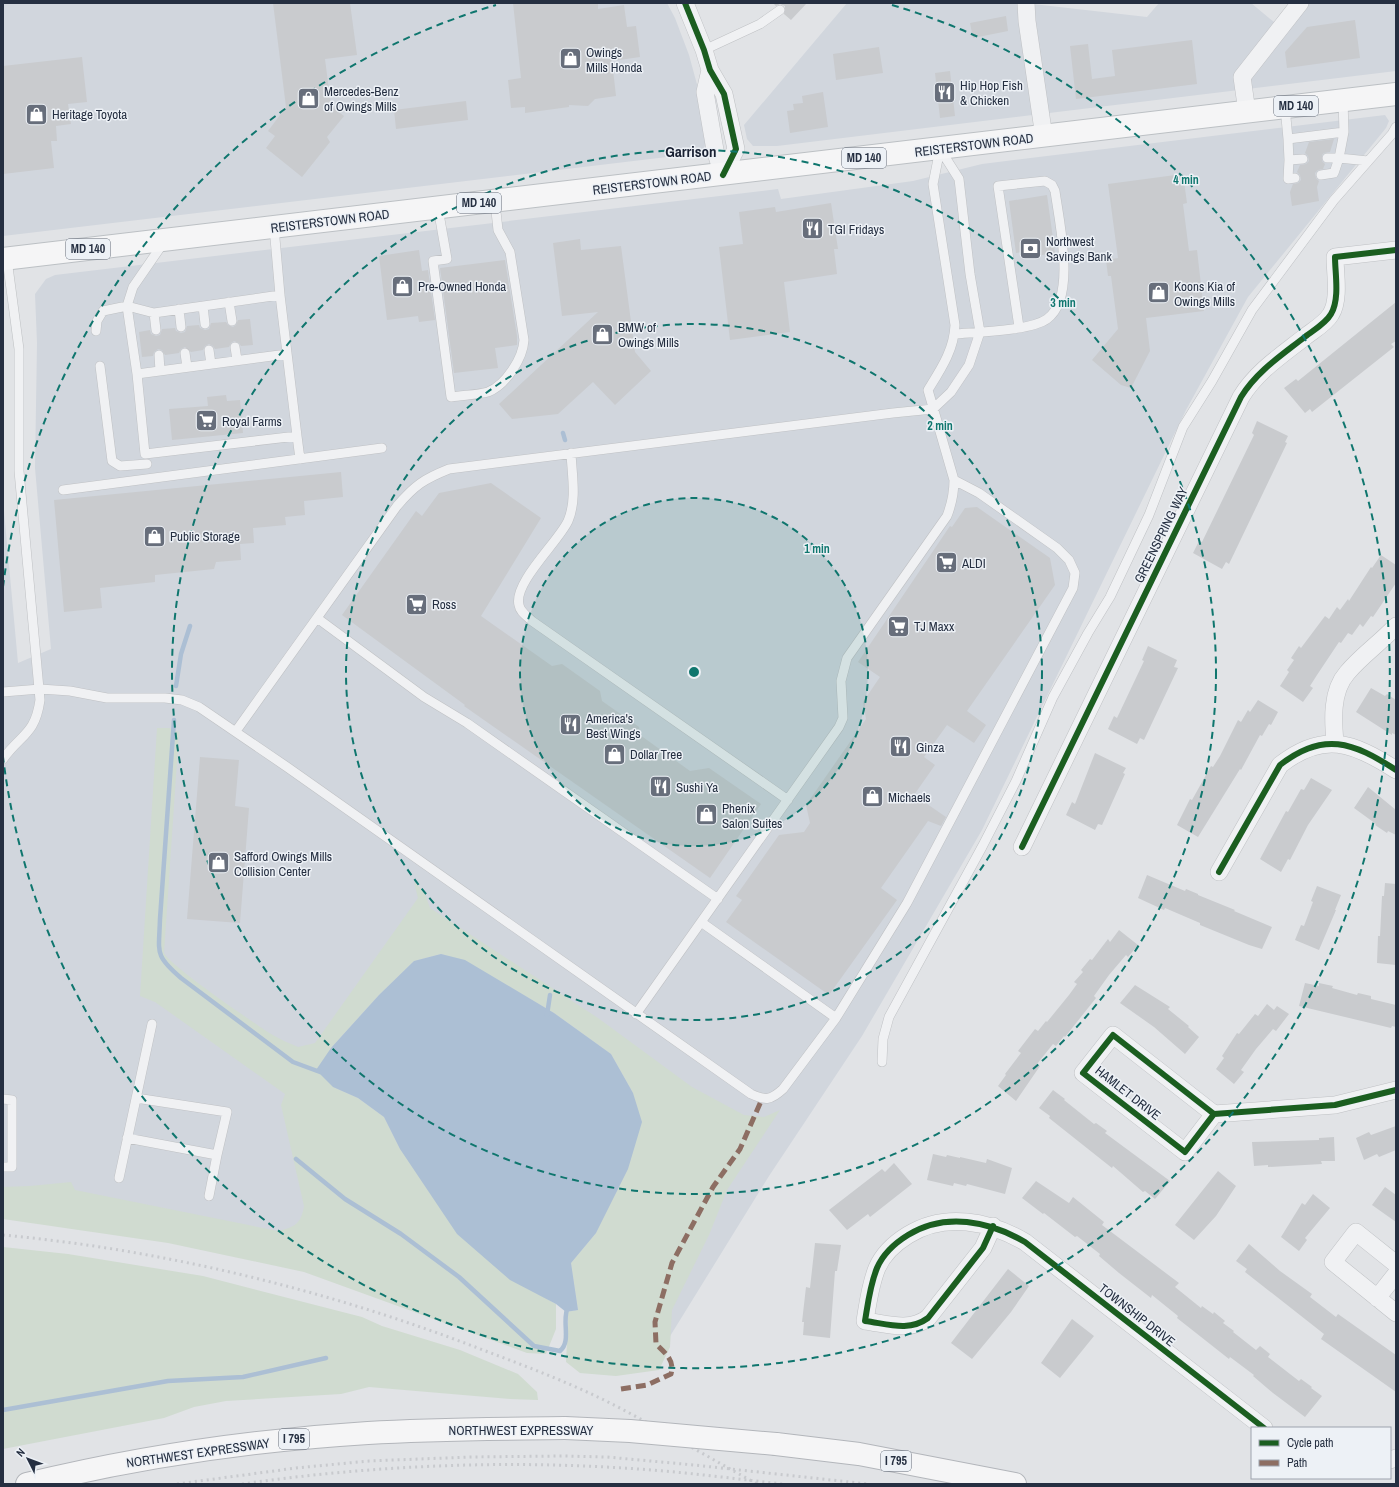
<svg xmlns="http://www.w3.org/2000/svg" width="1399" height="1487" viewBox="0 0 1399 1487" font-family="'Archivo Narrow',sans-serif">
	<rect width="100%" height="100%" fill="#e1e3e6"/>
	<path fill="#d1d6dd" d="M3,3h664l8,15 14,37 12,44 7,40 -5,11 -11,4 -689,82z
		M847,3h177l123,14 12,-14h92l35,29 23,-29h87v68l-619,75h-24l-6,-7 -3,-14z
		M1385,115l4,6 -3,7 -138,169 -62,113 -204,420 -120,206 -93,140 -110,178 -19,3 -338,-238 38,153 -337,-68v-704l15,163 33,-14 -16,-181 2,-125 -2,-49 11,-15 9,-4 723,-86 3,10 132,-18 69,-17z"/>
	<path fill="#d0dbd0" d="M157,728h12l10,4 -15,221c6,13 90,70 107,81 8,5 18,9 27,13l17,-4 103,-145 -4,-16 10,9 6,17 168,110 94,69 52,28 20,2 16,-7 -53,80 -18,45 -37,75 -2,37 -11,23 -43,6 -36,-3 -14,-11 2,-42 -2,-8 12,-2 -7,-47 25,-30 37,-140 -22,-39 -57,-41 -89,-52 -24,-7 -27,7 -35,34 -48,53 2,39 25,11 26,19 16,32 142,147 14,8v25l-10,25 -19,-1 -223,-81 -136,-29 -165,-24v-32l27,-1 41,-4 4,8 203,41c17,-4 23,-7 26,-25l-23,-101 4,-11 -130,-92 -15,-6z
		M3,1247l65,7 135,22 159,41 20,9 78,24 58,24 19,18 1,8 -28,-1 -141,-12 -28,7 -115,7 -32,6 -30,11 -161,31z"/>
	<path fill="#acbfd4" d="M441,954l24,6 89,53 57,41 22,39 9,29 -14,47 -32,64 -25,30 7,47 -12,2 -10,-8 -46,-24 -53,-46 -57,-85 -16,-32 -26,-19 -25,-11 -17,-17 15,-22 48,-53 35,-34z"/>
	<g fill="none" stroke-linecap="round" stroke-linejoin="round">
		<path stroke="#acbfd4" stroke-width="4.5" d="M563,433l2,7
			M176,686l5,-32 9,-28
			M174,720l-14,199c-1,34 -6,36 21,59l112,84 27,10
			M547,1015l3,-20
			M296,1159l49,40 56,35 58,43 75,69 26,5c12,-10 1,-31 8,-44
			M3,1410l165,-29 75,-4 83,-19"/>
	</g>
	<path fill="#c9cbce" d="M273,3h77l7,52 -32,4 6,47 13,10 -17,21 3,5 -28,35 -36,-29 9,-12 -7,-5 18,-24z
		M513,3h85v6l26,-4 3,22 9,-1 4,31 -28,4 4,35 -21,3 -7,7 -19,-1v2l-44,6v-6l-14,1 -3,-28 13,-2z
		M773,3h34l-16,17 -7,-6 1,-8 -5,-2 -4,2z
		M1006,16l2,15 -35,7 -3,-15z
		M1355,20l5,38 -73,10 -2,-16 22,-25z
		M1192,40l5,44 -121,15 -6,-53 18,-2 4,35 23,-3 -3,-26z
		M879,47l4,26 -47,7 -3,-26z
		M82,57l5,45 -19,2 3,20 -15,2 1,15h-6l3,27 -51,6v-108z
		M950,71l5,45 -15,2 -5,-45z
		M823,92l5,35 -38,6 -3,-22 7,-1 -1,-6 10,-1 -1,-7z
		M466,101l2,19 -72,9 -2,-19z
		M1334,139l-4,13 -6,1 -2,2v6l3,3 -2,5 -5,1 -3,3 1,5 3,3 -2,6 2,14 -27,5 -2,-14 3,-8 5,-1 3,-3 -1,-5 -3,-3 3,-7 6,-1 3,-3 -1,-5 -3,-3 4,-11z
		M1183,174l4,29 -4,1 6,47 8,-1 7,61 -58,7 4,33 -19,37 -10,-3 -29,-25 26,-31 -7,-53h-3l-2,-16 12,-2 -10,-74z
		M1047,195l8,58 -19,3 -1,-6 -19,3 -7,-52z
		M831,203l7,46h-4l3,25 -53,8 6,50 -60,8 -11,-93 24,-3 -4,-32 36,-5 1,5z
		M580,239l1,11 40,-4 14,106 16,19 -36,34 -22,-23 -35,32 -46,5 -13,-15 99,-92 -36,4 -9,-73z
		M419,250l3,21 6,-1 7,50 -16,2 -1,-6 -31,4 -8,-64z
		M505,260l12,76v9l-22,3 3,20 -44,5 -14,-105z
		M1396,302v39l-5,3 3,3 -82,65 -2,-3 -5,4 -21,-25 12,-9 2,2z
		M250,319l3,26 -12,1 -2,-3 -5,-2 -3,2 -2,4 -14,2 -2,-3 -4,-2 -4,2 -2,4 -12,2 -6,-5 -4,2 -2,4 -14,2 -3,-5 -4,-1 -4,3 -1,4 -11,1 -3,-25 11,-2 1,4 5,2 4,-1 2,-6 13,-1 1,3 5,2 4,-1 2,-6 12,-1 1,3 5,2 4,-1 2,-6 15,-1 2,3 5,2 3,-2 2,-5z
		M226,395l1,6 13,-1 3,33 -71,7 -3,-31 39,-3 -1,-9z
		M1257,421l31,15 -3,6 2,1 -58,121 -3,-2 -4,7 -29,-16 6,-12 3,1 52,-107 -2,-2z
		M341,472l2,25 -39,4 1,14 -20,2 1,8 -33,3 1,15 -14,1 1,16 -25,2 -2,7 -59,6v7l-55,6 2,20 -38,4 -10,-112z
		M491,483l50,35 -60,98 71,50 10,-2 38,27 2,10 37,26 1,8 50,36 19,-3 52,36 -51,74 -246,-172 1,-1 -123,-90 74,-104 6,5 17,-23z
		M977,507l73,51 5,27 -88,126 19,14 -12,18 -27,-18 -23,32 11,8 -21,30 32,22 -5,9 -13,-5 -47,67 16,12 -68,95 -103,-73 16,-22 -6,-4 43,-61 25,-3 6,-9 -4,-18 60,-86 -3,-17 17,-25 -22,-15 92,-136 2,1 13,-19z
		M1381,555l15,10v18l-23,34 -2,-1 -8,11 -3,-3 -8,11 -4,-2 -7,10 -2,-1 -22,33 -7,11 3,2 -10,14 -23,-16 9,-14 -2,-2 7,-10 -3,-2 8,-12 2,2 24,-32 4,3 8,-12 3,3 8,-11 1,2 22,-34 1,1z
		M1148,646l29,14 -3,7 4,1 -34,72 -4,-2 -3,6 -29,-15 6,-13 3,2 27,-57 -2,-1z
		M1371,688l14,8 2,-2 9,6v35l-4,-2v2l-36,-23z
		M1258,700l20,12 -7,13 -2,-1 -7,12 -2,-1 -19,35 -1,-1 -42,68 -21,-12 13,-26 2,1 19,-34 2,1 7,-11 18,-36 3,2 7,-12 2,2z
		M1095,753l31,15 -3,5 2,1 -23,51 -4,-1 -3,6 -29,-15 6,-13 3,2z
		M200,757l39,3 -4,46 14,2 -9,115 -53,-4z
		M1311,778l21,12 -24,35 -18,35 -2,-1 -7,13 -21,-13 26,-48 2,1 13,-23 3,1z
		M1368,787l28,23v25l-8,-4 -1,2 -12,-8 1,-1 -22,-16z
		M1147,875l38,16 1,-2 12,5v1l37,15 -1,1 38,16 -10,22 -13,-4 -49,-20v-2l-35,-15 -1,2 -26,-12z
		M1385,883l11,1v81l-19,-2 1,-27h2l2,-40h2z
		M1317,886l24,9 -6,15h1l-17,40 -24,-10 6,-15 3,1 9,-24 -2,-1z
		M1119,930l19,15 -10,12 -2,-2 -17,20 -15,21 2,2 -31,39 -1,-1 -8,10 -3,-2 -16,20 3,2 -24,35 -18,-15 8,-11 -1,-1 16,-21 -3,-2 17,-22 3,2 8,-10 1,1 22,-27 8,-11 -3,-2 9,-10 -2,-2 9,-11 2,1 16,-21 2,3z
		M1305,983l14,3v-3l14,3 -1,2 25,7 1,-2 13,3v3l25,6v22l-4,-1 -1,2 -92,-22z
		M1135,985l35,22 -2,2 21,17 -1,1 11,10 -14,17 -31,-27 -34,-24z
		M1267,1004l7,6 3,-4 12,8 -13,17 -3,-2 -17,20 -15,21 3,2 -10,12 -18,-15 8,-11 -2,-2 15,-23 2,1 16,-20 3,2z
		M1053,1090l12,9 -1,1 30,24 2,-1 11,8 -2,2 65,48 -15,18 -10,-8 -2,1 -30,-26 -1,2 -63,-50 1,-2 -11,-8z
		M1396,1126v24l-17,7 -2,-3 -13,6 -8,-22 13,-6 2,3z
		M1334,1137l1,24h-14l1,3 -54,3v-2l-14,1 -2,-24 67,-2v-2z
		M933,1154l13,3 1,-2 13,3v-1l26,6 1,-4 25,9 -7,26 -38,-10 -1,2 -12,-3 -1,3 -26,-6z
		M894,1163l18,21 -42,33 -2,-3 -21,16 -18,-20 53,-41 3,3z
		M1218,1171l18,15 -20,30 -22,24 -19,-15z
		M1036,1181l33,22 4,-6 31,25 -2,3 77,58 -4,4 26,21 1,-2 11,8 1,-2 11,9 -2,2 11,8 -1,1 23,18 4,-4 10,8 -2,3 31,24 2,-2 11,8 -1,1 11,8 -17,21 -32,-24 -20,-17 1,-1 -24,-18 -1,2 -52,-41 1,-2 -26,-21 -1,3 -32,-25 -20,-17 1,-2 -23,-18 -2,1 -31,-24 -1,1 -21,-16z
		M1385,1187l11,8v27l-24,-17z
		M1313,1194l17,14 -25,30 2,2 -8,11 -18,-14 21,-34 3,2z
		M815,1243l26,2 -4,26h-2l-5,67 -27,-3 1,-13h-2l4,-35 4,1z
		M1249,1244l31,27 32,23 -2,3 26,20 2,-3 58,41v37l-75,-53 3,-5 -79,-62 2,-3 -11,-8z
		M1008,1269l21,17 -18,26 -39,47 -21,-16z
		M1072,1319l22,17 -34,42 -19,-15z"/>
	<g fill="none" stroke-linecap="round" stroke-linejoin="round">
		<defs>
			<path id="service" d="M704,50l56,-26 20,-14
				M1285,107l3,32 56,-7 -1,-32
				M1288,139l1,21 14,-1
				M1327,158h12l5,-26
				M1289,160l-1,19 7,-1
				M1321,175l13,-2 5,-15 29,3
				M438,208l9,51 -14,2 18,136c12,-2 26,-2 37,-5 18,-7 35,-34 36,-52l-14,-88 -12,-22 -3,-28
				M164,242l-31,45 -6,19 10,68 8,80 152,-18 -17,-141 -6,-68
				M229,302l3,19
				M203,306l2,18
				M179,309l2,18
				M154,313l2,17
				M96,331l1,-10 6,-10 24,-5 27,7 126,-18
				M954,334c22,-2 76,-3 93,-15 30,-21 12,-98 8,-128l-3,-6 -7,-4 -47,5 21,141
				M235,347l2,13
				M209,350l2,14
				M185,353l2,14
				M159,355l1,16
				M100,366l12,95 8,5 27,-2
				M137,374l150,-20
				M297,436l3,23
				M571,453c1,22 6,47 -3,68 -9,20 -55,62 -49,84 1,7 8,11 13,16l256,179
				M63,490l319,-42
				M317,618l107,79 43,26 251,176
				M3,692l37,-3 30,2 37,7h58l17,2 17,7 88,60 464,327c15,7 20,6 32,-5l53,-71 71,-115 166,-315 2,-15 -6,-13 -12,-12 -78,-55 -25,-13
				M236,731l161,-225c18,-21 27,-27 52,-37l444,-56 40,-4 18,-17 18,-27 11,-33 -10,-58 -11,-95 -19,-30
				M3,759c18,-25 32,-24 37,-59l-21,-229v-122l-12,-90
				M701,922l135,96
				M636,1014l203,-287 4,-9 -2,-37 6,-23 100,-142c5,-13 7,-23 7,-36l-26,-90c13,-21 26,-40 27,-65l-22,-141 7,-35
				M882,1062l1,-23 6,-22 93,-170 34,-66 37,-84 35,-64 22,-36 39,-82 34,-88 29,-46 40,-71 82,-110 58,-66 4,-7
				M136,1098l91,14 -10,43
				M3,1099l9,1v67h-9
				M127,1138l90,17 -8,41
				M119,1178l33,-154"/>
			<path id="minor" d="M685,3l19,47 6,20 14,24 12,55 -13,26
				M1026,3l1,18 17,116
				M710,70l-5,22 10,58 8,25
				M1247,112l-5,-35 58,-74
				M1335,742c-2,-21 -4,-51 12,-69 14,-17 33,-30 49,-47
				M1022,847l219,-450c16,-26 41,-42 65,-61 8,-6 20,-13 25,-22 9,-15 4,-41 4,-57l61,-7
				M1219,872l61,-107c43,-34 73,-23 116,5
				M1214,1114l-29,38 -102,-79 30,-38 101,79 121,-9 61,-15
				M993,1226l-10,22 -55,70c-19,14 -40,6 -63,3 3,-18 5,-36 12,-53 6,-14 18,-25 31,-33 37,-23 81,-14 117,7l239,186
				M1396,1264l-40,-32 -23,30 63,51
				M1377,1298l19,-24
				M1390,1460l6,-2"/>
			<path id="primary" d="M3,259l1393,-165"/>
			<path id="motorway" d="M776,1444l83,10 156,30
				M27,1484c111,-27 227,-44 341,-51 65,-4 131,-4 197,-5"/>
		</defs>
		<use href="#service" stroke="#bfc1c4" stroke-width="10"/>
		<use href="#minor" stroke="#bfc1c4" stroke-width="18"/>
		<use href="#primary" stroke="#bcc0c4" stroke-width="24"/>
		<use href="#motorway" stroke="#b3b6bb" stroke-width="24"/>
		<use href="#service" stroke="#f0f1f3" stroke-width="9"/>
		<use href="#minor" stroke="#f0f1f3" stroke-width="17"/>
		<use href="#primary" stroke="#f5f5f6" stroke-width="22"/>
		<use href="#motorway" stroke="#f5f5f6" stroke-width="22"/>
		<path stroke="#c8cace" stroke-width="3" stroke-dasharray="2 4" stroke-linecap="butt" d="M3,1235c162,15 328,56 480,115 45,17 90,34 133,56 48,25 94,52 141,78
			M177,1484l119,-16 73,-7 101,-4 92,-1 45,1 87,8 174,19
			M242,1484c125,-18 254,-24 381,-16 53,3 106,10 159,16"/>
		<defs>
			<path id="motorway-bridge" d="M565,1428l65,3 146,13"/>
		</defs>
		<use href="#motorway-bridge" stroke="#b3b6bb" stroke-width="24" stroke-linecap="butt"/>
		<use href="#motorway-bridge" stroke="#f5f5f6" stroke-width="22"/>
		<path stroke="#8d6e63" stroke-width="5" stroke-dasharray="10 5" stroke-linecap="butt" d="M621,1389l26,-4 24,-11c4,-14 -6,-21 -15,-30l-1,-22 17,-59 41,-76 27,-38 22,-50"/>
		<defs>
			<path id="cycleway" d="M685,3l19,47 6,20 14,24 12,55 -13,26
				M1022,847l219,-450c16,-26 41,-42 65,-61 8,-6 20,-13 25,-22 9,-15 4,-41 4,-57l61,-7
				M1219,872l61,-107c43,-34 73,-23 116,5
				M1214,1114l-29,38 -102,-79 30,-38 101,79 121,-9 61,-15
				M993,1226l-10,22 -55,70c-19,14 -40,6 -63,3 3,-18 5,-36 12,-53 6,-14 18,-25 31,-33 37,-23 81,-14 117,7l239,186"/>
		</defs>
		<use href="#cycleway" stroke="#edf1f6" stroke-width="8"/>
		<use href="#cycleway" stroke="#1b5e20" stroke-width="6"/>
	</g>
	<circle cx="694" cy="672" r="174" fill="#0f766e" fill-opacity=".12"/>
	<g fill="none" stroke="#0f766e" stroke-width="2" stroke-dasharray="7 5">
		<circle cx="694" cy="672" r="174"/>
		<circle cx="694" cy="672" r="348"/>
		<circle cx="694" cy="672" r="522"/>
		<path d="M3 587A696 696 0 0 1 496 5M892 5A696 696 0 1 1 3 757"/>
	</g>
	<defs>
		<symbol id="shop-square" viewBox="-11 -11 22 22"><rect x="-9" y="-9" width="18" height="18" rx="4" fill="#676e7b" stroke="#edf1f6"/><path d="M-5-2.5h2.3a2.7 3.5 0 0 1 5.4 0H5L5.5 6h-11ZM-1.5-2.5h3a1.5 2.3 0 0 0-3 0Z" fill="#fff"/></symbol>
		<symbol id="restaurant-square" viewBox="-11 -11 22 22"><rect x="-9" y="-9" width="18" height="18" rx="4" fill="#676e7b" stroke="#edf1f6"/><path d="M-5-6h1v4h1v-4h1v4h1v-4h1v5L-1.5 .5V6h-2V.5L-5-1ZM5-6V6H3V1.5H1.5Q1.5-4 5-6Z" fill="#fff"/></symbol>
		<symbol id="bank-square" viewBox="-11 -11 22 22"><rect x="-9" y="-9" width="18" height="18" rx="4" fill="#676e7b" stroke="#edf1f6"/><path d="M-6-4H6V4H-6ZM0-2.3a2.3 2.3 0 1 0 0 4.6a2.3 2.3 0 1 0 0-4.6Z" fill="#fff"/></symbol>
		<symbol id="supermarket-square" viewBox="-11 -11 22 22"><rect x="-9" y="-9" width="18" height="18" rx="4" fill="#676e7b" stroke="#edf1f6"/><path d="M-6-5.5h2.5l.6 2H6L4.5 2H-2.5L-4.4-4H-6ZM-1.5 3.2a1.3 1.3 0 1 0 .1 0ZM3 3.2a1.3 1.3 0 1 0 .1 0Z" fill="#fff"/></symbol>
	</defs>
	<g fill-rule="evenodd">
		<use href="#shop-square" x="558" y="46" width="25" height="25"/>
		<use href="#restaurant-square" x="932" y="80" width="25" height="25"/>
		<use href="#shop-square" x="296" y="86" width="25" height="25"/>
		<use href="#shop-square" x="24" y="102" width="25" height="25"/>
		<use href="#restaurant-square" x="800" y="216" width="25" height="25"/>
		<use href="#bank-square" x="1018" y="236" width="25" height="25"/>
		<use href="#shop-square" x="390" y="274" width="25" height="25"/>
		<use href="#shop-square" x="1146" y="280" width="25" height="25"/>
		<use href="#shop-square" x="590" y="322" width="25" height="25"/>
		<use href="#supermarket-square" x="194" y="408" width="25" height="25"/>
		<use href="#shop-square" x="142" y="524" width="25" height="25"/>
		<use href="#supermarket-square" x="934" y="550" width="25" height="25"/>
		<use href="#supermarket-square" x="404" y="592" width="25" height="25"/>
		<use href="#supermarket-square" x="886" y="614" width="25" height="25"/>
		<use href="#restaurant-square" x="558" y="712" width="25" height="25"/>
		<use href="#restaurant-square" x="888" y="734" width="25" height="25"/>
		<use href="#shop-square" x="602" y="742" width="25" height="25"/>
		<use href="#restaurant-square" x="648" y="774" width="25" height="25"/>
		<use href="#shop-square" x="860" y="784" width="25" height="25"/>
		<use href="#shop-square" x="694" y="802" width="25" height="25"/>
		<use href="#shop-square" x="206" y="850" width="25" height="25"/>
	</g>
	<g text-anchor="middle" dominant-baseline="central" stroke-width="3" stroke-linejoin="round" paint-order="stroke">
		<g fill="#edf1f6" stroke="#616977" stroke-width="1">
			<rect x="1274" y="96" width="44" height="20" rx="3"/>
			<rect x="842" y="148" width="44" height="20" rx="3"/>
			<rect x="457" y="193" width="44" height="20" rx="3"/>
			<rect x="66" y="239" width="44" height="20" rx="3"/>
			<rect x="279" y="1429" width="30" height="20" rx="3"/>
			<rect x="881" y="1451" width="30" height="20" rx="3"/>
		</g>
		<g font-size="12" font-weight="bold" fill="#252f41">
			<text x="1296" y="106">MD 140</text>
			<text x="864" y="158">MD 140</text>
			<text x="479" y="203">MD 140</text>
			<text x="88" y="249">MD 140</text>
			<text x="294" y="1439">I 795</text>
			<text x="896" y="1461">I 795</text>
		</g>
		<g font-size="13" fill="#252f41" stroke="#edf1f6" text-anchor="start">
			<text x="586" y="52">Owings<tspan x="586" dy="15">Mills Honda</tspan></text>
			<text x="960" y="85">Hip Hop Fish<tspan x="960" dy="15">&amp; Chicken</tspan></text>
			<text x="324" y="91">Mercedes-Benz<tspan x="324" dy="15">of Owings Mills</tspan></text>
			<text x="52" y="114">Heritage Toyota</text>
			<text x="828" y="229">TGI Fridays</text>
			<text x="1046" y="241">Northwest<tspan x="1046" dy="15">Savings Bank</tspan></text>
			<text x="418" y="286">Pre-Owned Honda</text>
			<text x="1174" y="286">Koons Kia of<tspan x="1174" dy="15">Owings Mills</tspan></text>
			<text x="618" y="327">BMW of<tspan x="618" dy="15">Owings Mills</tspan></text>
			<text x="222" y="421">Royal Farms</text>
			<text x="170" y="536">Public Storage</text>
			<text x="962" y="563">ALDI</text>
			<text x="432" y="604">Ross</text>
			<text x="914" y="626">TJ Maxx</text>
			<text x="586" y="718">America's<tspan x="586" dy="15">Best Wings</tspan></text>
			<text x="916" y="747">Ginza</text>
			<text x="630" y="754">Dollar Tree</text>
			<text x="676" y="787">Sushi Ya</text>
			<text x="888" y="797">Michaels</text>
			<text x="722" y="808">Phenix<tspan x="722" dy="15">Salon Suites</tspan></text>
			<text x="234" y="856">Safford Owings Mills<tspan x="234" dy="15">Collision Center</tspan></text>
		</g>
		<g font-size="13" fill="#252f41" stroke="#edf1f6">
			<text transform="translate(974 145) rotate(-7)">REISTERSTOWN ROAD</text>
			<text transform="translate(652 183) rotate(-7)">REISTERSTOWN ROAD</text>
			<text transform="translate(330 221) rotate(-7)">REISTERSTOWN ROAD</text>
			<text transform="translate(1161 535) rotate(-64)">GREENSPRING WAY</text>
			<text transform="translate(1128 1093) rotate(38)">HAMLET DRIVE</text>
			<text transform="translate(1137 1315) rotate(38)">TOWNSHIP DRIVE</text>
			<text x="521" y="1430">NORTHWEST EXPRESSWAY</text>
			<text transform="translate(198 1453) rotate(-8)">NORTHWEST EXPRESSWAY</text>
		</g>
		<g font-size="15" font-weight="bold" fill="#182032" stroke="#edf1f6">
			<text x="691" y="151">Garrison</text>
		</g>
	</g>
	<circle cx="694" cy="672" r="6" fill="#0f766e" stroke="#edf1f6" stroke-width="2"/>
	<g font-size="12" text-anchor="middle" font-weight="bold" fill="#0f766e" stroke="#edf1f6" stroke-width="3" stroke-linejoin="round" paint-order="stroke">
		<text x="1186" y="184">4 min</text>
		<text x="1063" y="307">3 min</text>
		<text x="940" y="430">2 min</text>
		<text x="817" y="553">1 min</text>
	</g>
	<rect width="1399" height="1487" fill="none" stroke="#252f41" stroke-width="8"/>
	<rect x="1251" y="1427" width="140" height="52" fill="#edf1f6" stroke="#9da3ae"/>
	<rect x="1259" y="1440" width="20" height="6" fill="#1b5e20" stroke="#9da3ae"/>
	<text x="1287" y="1447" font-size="12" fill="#252f41">Cycle path</text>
	<rect x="1259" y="1460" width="20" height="6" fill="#8d6e63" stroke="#9da3ae"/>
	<text x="1287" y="1467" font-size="12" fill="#252f41">Path</text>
	<g transform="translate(28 1459) rotate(312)" stroke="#edf1f6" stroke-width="3" paint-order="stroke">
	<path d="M0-3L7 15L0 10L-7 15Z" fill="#252f41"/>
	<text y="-6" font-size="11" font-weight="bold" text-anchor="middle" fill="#252f41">N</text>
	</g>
</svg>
